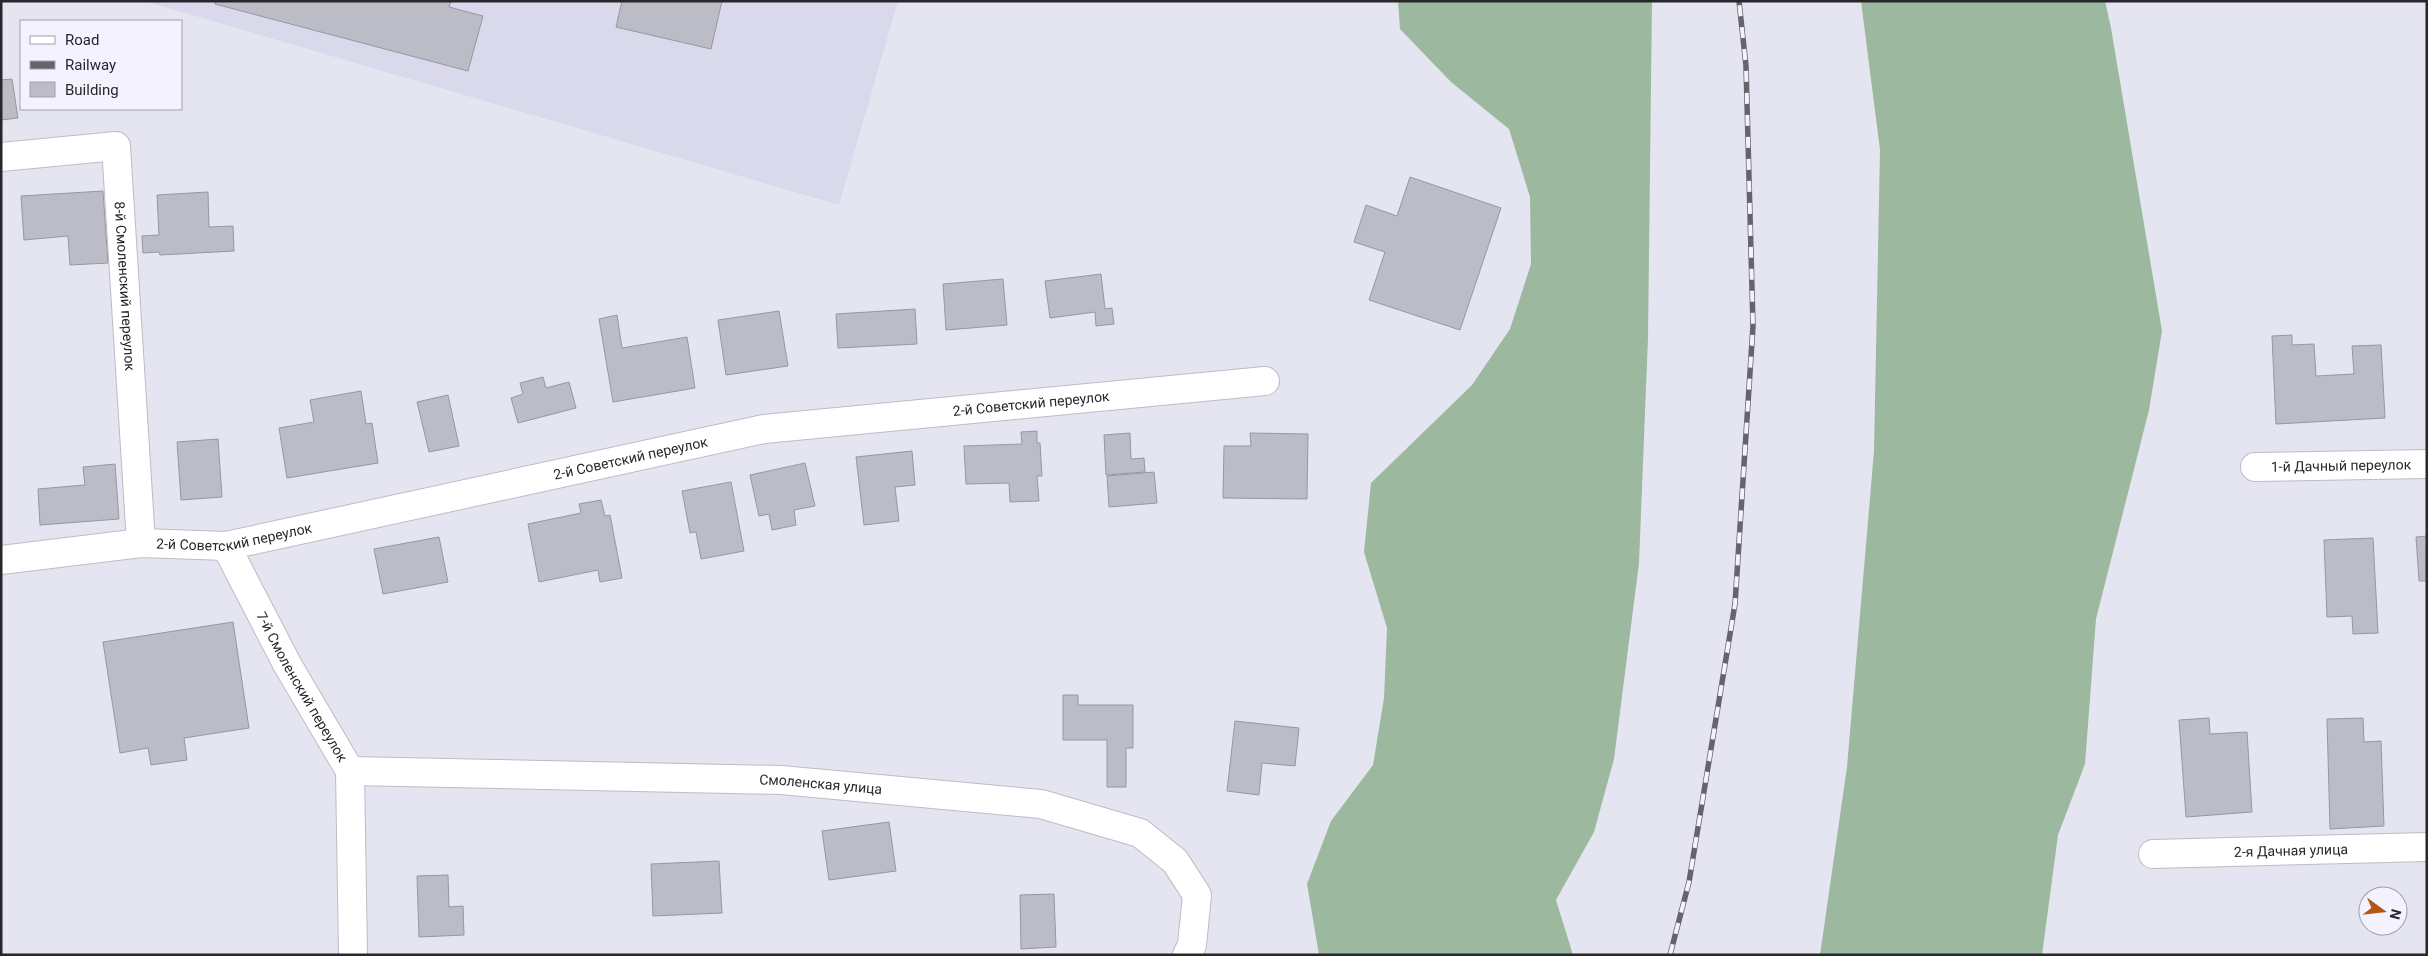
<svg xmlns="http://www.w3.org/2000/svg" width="2428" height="956" viewBox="0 0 2428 956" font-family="Roboto,sans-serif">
	<rect width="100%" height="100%" fill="#e5e5f1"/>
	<path fill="#dad9ec" d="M144,1h754l-59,204z"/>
	<path fill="#9cb89f" d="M1398,1h254l-4,337 -9,225 -25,196 -20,73 -38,68 17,55h-254l-12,-71 24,-63 42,-56 11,-67 3,-70 -23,-76 7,-69 101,-98 38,-56 21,-65 -1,-67 -21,-68 -58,-47 -51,-53z
		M1861,1h244l6,27 51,303 -13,79 -53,209 -11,145 -27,71 -16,120h-222l27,-188 27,-316 6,-301z"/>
	<path fill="#bcbcc7" stroke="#9797a2" d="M216,1h235l-2,6 34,9 -15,55 -253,-67z
		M622,1h100l-11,48 -95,-22z
		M12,79l6,39 -17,2v-40z
		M1410,177l91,31 -41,122 -91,-30 16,-48 -31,-10 12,-37 31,11z
		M103,191l5,72 -38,2 -2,-29 -44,4 -3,-44z
		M208,192l1,35 24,-1 1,25 -74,4 -1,-3 -16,1 -1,-17 17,-1 -2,-40z
		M1101,274l4,35 7,-1 2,16 -18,2 -1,-14 -45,6 -5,-37z
		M1003,279l4,46 -61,5 -3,-46z
		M915,309l2,35 -79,4 -2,-34z
		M779,311l9,55 -62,9 -8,-55z
		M617,315l5,33 65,-11 8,51 -82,14 -14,-83z
		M2292,335v10l22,-1 2,32 38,-2 -2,-28 29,-1 4,73 -109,6 -4,-88z
		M543,377l3,11 23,-6 7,26 -58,15 -7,-25 12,-4 -3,-11z
		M361,391l5,33 6,-1 6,40 -91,15 -8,-50 35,-6 -4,-22z
		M448,395l11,51 -30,6 -12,-50z
		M1037,431v12h3l2,33h-5l2,25 -29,1 -1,-19 -43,1 -2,-38 58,-2 -1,-12z
		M1130,433l1,26 13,-1 1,14 -39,3 -2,-40z
		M1250,433l58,1 -1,65 -84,-1 1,-52h27z
		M218,439l4,58 -41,3 -4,-58z
		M912,451l3,34 -20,2 4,34 -35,4 -8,-68z
		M805,463l10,43 -21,4 2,15 -24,5 -3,-16 -10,2 -9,-41z
		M115,464l4,55 -79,6 -2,-36 47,-4 -2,-18z
		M1154,472l3,31 -48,4 -2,-31z
		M731,482l13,69 -43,8 -5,-27 -6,1 -8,-42z
		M601,500l4,16 5,-1 12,63 -22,4 -2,-12 -59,12 -11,-58 53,-11 -2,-9z
		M2427,536v45h-8l-3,-44z
		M439,537l9,45 -65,12 -9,-45z
		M2373,538l5,95 -25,1 -1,-18 -25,1 -3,-77z
		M233,622l16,106 -65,10 3,22 -36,5 -3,-17 -28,5 -17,-111z
		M1063,695h15v10h55v43h-7v39h-19v-47h-44z
		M2209,718l1,16 37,-2 5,80 -66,5 -7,-97z
		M2363,718l1,24 17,-1 3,85 -54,3 -3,-110z
		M1235,721l64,7 -4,38 -33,-3 -3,32 -32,-4z
		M889,822l7,49 -67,9 -7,-49z
		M719,861l3,52 -69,3 -2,-52z
		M448,875l1,32 14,-1 1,29 -45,2 -2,-61z
		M1054,894l2,53 -35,2 -1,-54z"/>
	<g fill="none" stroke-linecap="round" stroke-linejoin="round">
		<defs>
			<g id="street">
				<path id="s1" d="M1,157l115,-11 25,397"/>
				<path id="s2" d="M2255,467l172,-3"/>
				<path id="s3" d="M226,546l61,118 63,107 3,184"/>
				<path id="s4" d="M1,560l140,-17 85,3 538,-117 501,-48"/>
				<path id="s5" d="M350,771l431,9 260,24 99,29 35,28 22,34 -5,50 -5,10"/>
				<path id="s6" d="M2153,854l274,-7"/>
			</g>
		</defs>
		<use href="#street" stroke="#bcbcc7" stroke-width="30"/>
		<use href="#street" stroke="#fff" stroke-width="28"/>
		<defs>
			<path id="rail" d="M1670,955l19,-73 46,-278 18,-278 -7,-260 -7,-65"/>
		</defs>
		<use href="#rail" stroke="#64646a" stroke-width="5.5"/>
		<use href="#rail" stroke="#f3f2fe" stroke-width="4" stroke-dasharray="11" stroke-linecap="butt"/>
	</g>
	<g text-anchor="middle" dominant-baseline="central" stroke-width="4" stroke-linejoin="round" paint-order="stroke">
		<g font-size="14" fill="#27272b" stroke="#f3f2fe">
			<text stroke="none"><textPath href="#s1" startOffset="256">8-й Смоленский переулок</textPath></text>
			<text stroke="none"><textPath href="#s4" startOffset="1045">2-й Советский переулок</textPath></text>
			<text stroke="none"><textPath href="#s4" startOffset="640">2-й Советский переулок</textPath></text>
			<text stroke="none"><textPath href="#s2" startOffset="86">1-й Дачный переулок</textPath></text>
			<text stroke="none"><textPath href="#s4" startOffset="235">2-й Советский переулок</textPath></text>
			<text stroke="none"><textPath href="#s3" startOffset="160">7-й Смоленский переулок</textPath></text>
			<text stroke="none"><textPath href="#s5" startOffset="471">Смоленская улица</textPath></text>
			<text stroke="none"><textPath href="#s6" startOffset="138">2-я Дачная улица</textPath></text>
		</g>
	</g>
	<rect width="2428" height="956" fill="none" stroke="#27272b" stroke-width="5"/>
	<rect x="20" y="20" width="162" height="90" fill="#f3f2fe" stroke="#a1a1aa"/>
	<rect x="30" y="36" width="25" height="8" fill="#ffffff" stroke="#a1a1aa"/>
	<text x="65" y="45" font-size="15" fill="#27272b">Road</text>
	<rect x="30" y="61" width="25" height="8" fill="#64646a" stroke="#a1a1aa"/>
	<text x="65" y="70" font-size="15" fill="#27272b">Railway</text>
	<rect x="30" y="82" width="25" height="15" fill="#bcbcc7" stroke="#a1a1aa"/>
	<text x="65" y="95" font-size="15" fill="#27272b">Building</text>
	<g transform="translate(2383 911) rotate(105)"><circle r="24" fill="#f3f2fe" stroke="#a1a1aa"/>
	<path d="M0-4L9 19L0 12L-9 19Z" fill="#b65710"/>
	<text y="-8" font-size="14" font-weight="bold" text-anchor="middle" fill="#27272b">N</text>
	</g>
</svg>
